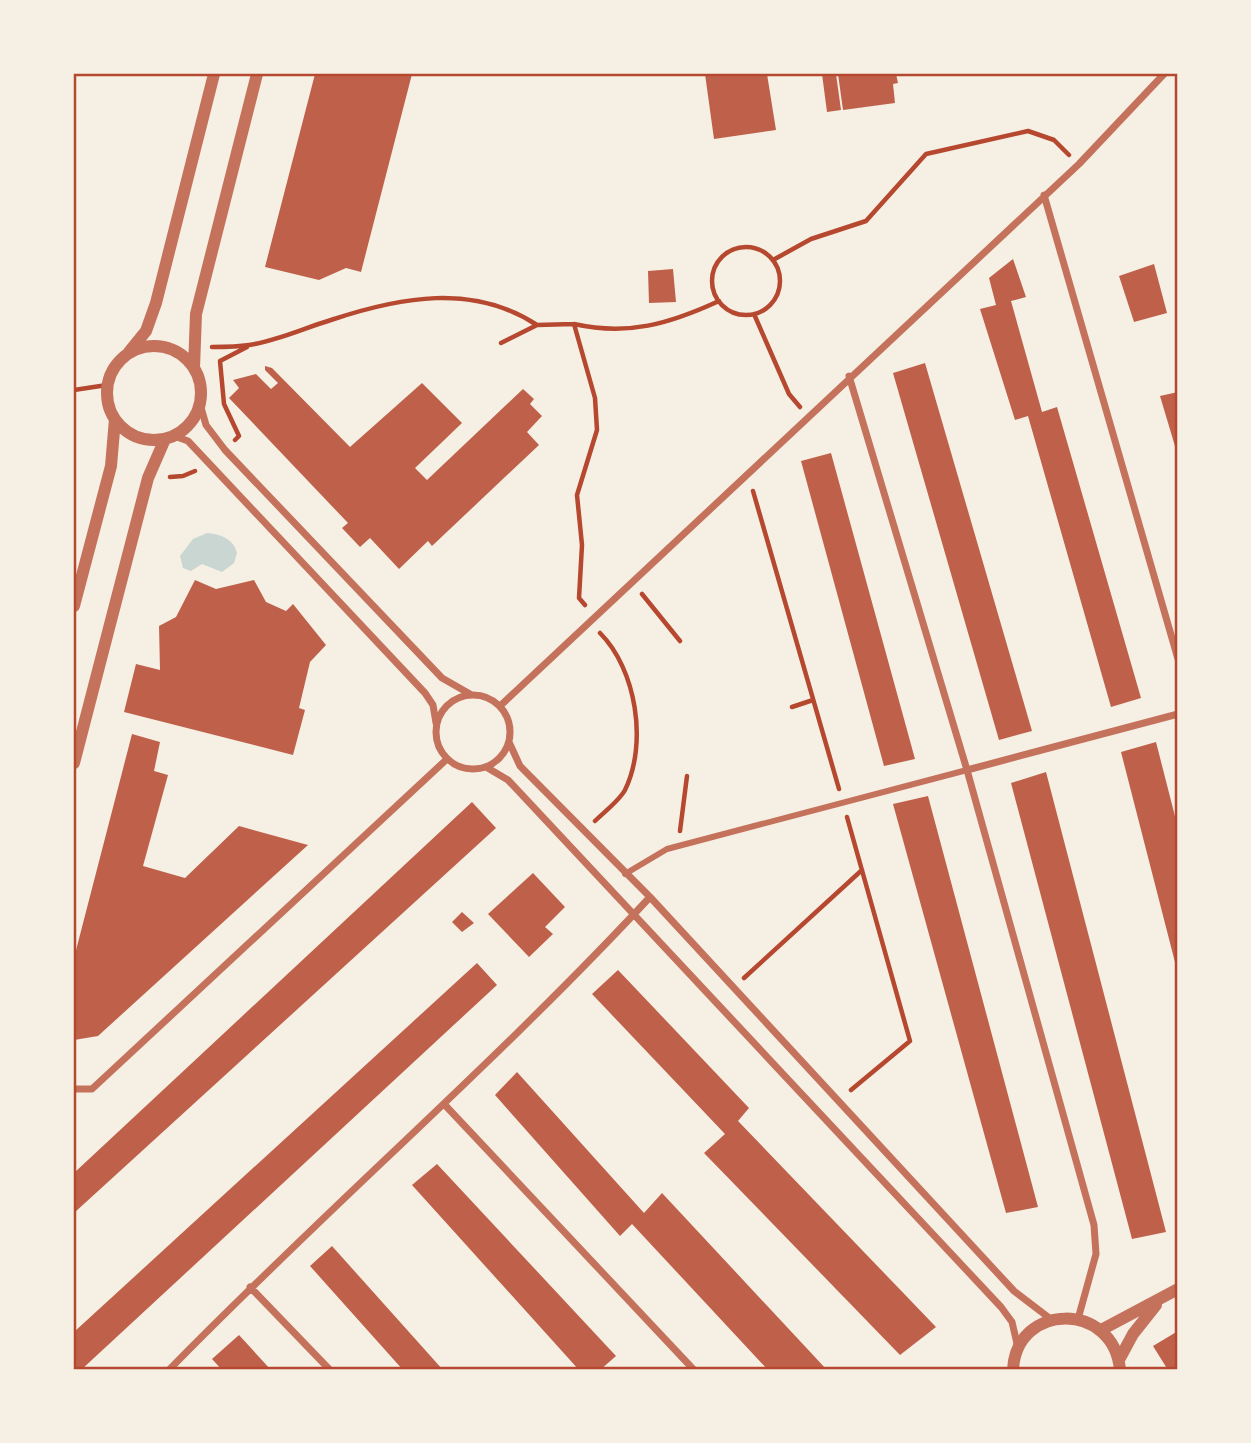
<svg xmlns="http://www.w3.org/2000/svg" width="1251" height="1443" viewBox="0 0 1251 1443" font-family="'PT Sans',sans-serif">
	<rect width="100%" height="100%" fill="#f6efe4"/>
	<path fill="#c9d6d2" d="M207,533c13,1 27,6 30,20l-3,10 -12,9 -20,-8 -11,7 -8,-3 -3,-12 13,-17z"/>
	<path fill="#bf614a" d="M315,74h97l-51,198 -15,-4 -27,12 -54,-13z
		M705,74h62l9,56 -62,9z
		M822,74h14l5,36 -14,2z
		M838,74h58l2,9 -5,1 2,19 -52,7z
		M1013,259l13,38 -15,4 31,111 15,-5 84,291 -30,9 -83,-291 -13,4 -35,-111 16,-4 -7,-27z
		M1154,264l13,49 -33,9 -15,-46z
		M673,269l3,33 -27,1 -1,-32z
		M925,363l107,368 -33,9 -106,-367z
		M265,366l7,2 78,79 72,-64 40,40 -47,45 12,12 96,-91 11,10 -4,5 12,12 -15,16 12,13 -107,101 -4,-5 -29,28 -29,-31 -10,9 -18,-19 6,-5 -119,-125 10,-10 -6,-8 23,-6 15,15 7,-6 -13,-13z
		M1178,392v61h-1l-17,-57z
		M831,453l84,306 -31,7 -83,-305z
		M195,580l21,9 38,-9 12,22 20,9 7,-7 33,41 -16,17 -11,46 6,2 -12,45 -169,-43 12,-48 24,6 -1,-44 17,-9z
		M132,734l28,8 -6,29 14,4 -25,91 42,12 54,-52 69,19 -210,191 -24,4v-82z
		M1156,742l22,86 -1,142 -56,-218z
		M1046,772l120,460 -34,7 -121,-456z
		M928,796l110,411 -32,6 -113,-409z
		M472,802l24,26 -422,385v-40z
		M533,873l32,34 -20,20 8,7 -24,23 -41,-43z
		M462,912l12,11 -12,9 -10,-10z
		M477,963l20,22 -416,385h-7v-38z
		M618,970l131,138 -11,13 198,206 -36,28 -196,-202 21,-19 -133,-140z
		M517,1072l127,141 18,-20 165,177h-59l-136,-146 -12,12 -125,-141z
		M437,1164l179,192 -16,14h-21l-167,-185z
		M332,1246l111,124h-40l-93,-104z
		M1178,1331v39h-10l-15,-24z
		M239,1335l32,35h-49l-10,-11z"/>
	<g fill="none" stroke-linecap="round" stroke-linejoin="round">
		<path stroke="#b5482f" stroke-width="4.5" d="M712 281a34 34 0 1 1 68 0a34 34 0 1 1-68 0Z
			M773,260l38,-21 55,-18 60,-67 102,-23 26,9 15,15
			M754,314l35,80 11,13
			M574,324c54,12 95,0 145,-23
			M501,343l36,-18 37,-1 21,74 2,32 -20,65 5,50 -3,53 6,7
			M212,347c12,0 25,0 37,-2 28,-4 55,-17 82,-25 69,-23 142,-37 206,5
			M74,390l33,-5
			M235,440l4,-4 -15,-32 -4,-43 27,-14
			M170,477l13,-1 12,-5
			M753,491l86,298
			M642,594l38,47
			M792,707l21,-7
			M847,817l63,224 -59,49
			M595,821c9,-9 24,-20 30,-31 23,-47 11,-121 -25,-157
			M680,831l7,-55
			M744,978l118,-108"/>
		<path stroke="#c5725c" stroke-width="6" d="M625,874l42,-25 300,-79"/>
		<path stroke="#c5725c" stroke-width="7" d="M1044,195l134,464
			M849,376l118,394 127,455 2,29 -18,65
			M200,404l6,21 19,25 217,228 28,16
			M174,436l14,5 237,252 8,12 3,18
			M436 732a37 37 0 1 1 74 0a37 37 0 1 1-74 0Z
			M500,706l579,-542 85,-90
			M509,742l11,24 130,131 364,394 38,29
			M486,767l22,13 493,527 11,15 6,26
			M967,770l211,-56
			M74,1089h18l355,-330
			M444,1104l250,266
			M250,1287l80,83
			M169,1370c157,-161 328,-308 481,-473"/>
		<path stroke="#c5725c" stroke-width="12" d="M107 393a47 47 0 1 1 94 0a47 47 0 1 1-94 0Z
			M129,352l17,-21 10,-28 58,-229
			M194,368l2,-54 61,-240
			M74,606l37,-140 4,-47
			M74,763l74,-285 17,-39
			M1101,1330l77,-41
			M1119,1360l14,-26 23,-29
			M1013,1370c3,-68 101,-69 107,0"/>
	</g>
	<rect width="1251" height="1443" fill="none" stroke="#f6efe4" stroke-width="150"/>
	<rect x="75" y="75" width="1101" height="1293" fill="none" stroke="#b5482f" stroke-width="2.5"/>
</svg>
